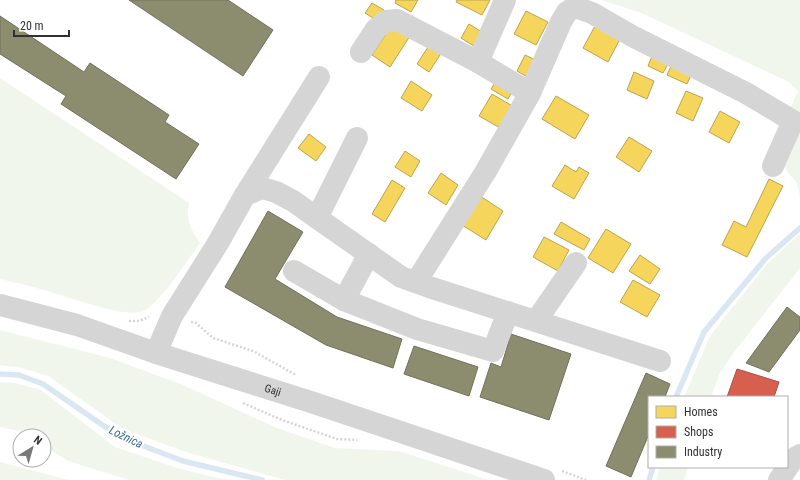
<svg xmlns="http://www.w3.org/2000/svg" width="800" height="480" viewBox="0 0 800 480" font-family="'Roboto Condensed',sans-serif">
	<rect width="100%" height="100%" fill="#fff"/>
	<path fill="#f1f6ed" d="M601,0h199v118l-11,-7 9,-20 -9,-9 -150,-70z
		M0,78l189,125c-3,19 1,24 11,40 -10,14 -42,62 -56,68 -19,8 -78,-15 -100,-21 -14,-4 -29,-8 -44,-11z
		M800,124v72l-3,-13 -9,-10 -4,-8z
		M800,234v34l-65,83 -15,22 -9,24h-27l26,-61 58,-73z
		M0,330l110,28 73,27 94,43 58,20 64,3 90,29h-204l-99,-28 -63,-23 -75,-53 -26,-8 -22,-3z
		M0,382l15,1 26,7 74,57 65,22 47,11h-98l-61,-19 -24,-15v-10h-17l-7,-5 -20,-4z
		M0,462l69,18h-69z
		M660,467h28l-4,13h-28z"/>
	<path fill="#f6d55c" stroke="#bba44f" d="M396,0h22l-7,12 -16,-9z
		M457,0h33l-8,15 -26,-13z
		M372,3l12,7 -6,11 -13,-8z
		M526,11l22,11 -12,23 -22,-11z
		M469,24l16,10 -8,14 -16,-10z
		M392,25l18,11 -20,31 -18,-12z
		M595,26l25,13 -12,23 -25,-14z
		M430,44l12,8 -13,20 -12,-8z
		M525,55l13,6 -9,17 -12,-7z
		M652,56l16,8 -5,9 -15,-7z
		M672,64l20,9 -5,11 -20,-9z
		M634,72l20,9 -7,18 -20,-9z
		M498,78l16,10 -6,11 -17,-10z
		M411,81l21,14 -10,16 -21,-13z
		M686,91l17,7 -10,23 -17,-8z
		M492,94l22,13 -12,22 -23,-13z
		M556,96l33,19 -14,24 -33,-20z
		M720,111l20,11 -11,21 -20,-11z
		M309,134l17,13 -10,14 -18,-13z
		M629,137l23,14 -13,21 -23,-15z
		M405,151l15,10 -9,16 -16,-10z
		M565,165l11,7 3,-5 10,6 -15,26 -22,-13z
		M441,173l17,12 -12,20 -18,-12z
		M769,179l14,7 -36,71 -25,-12 12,-24 12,6z
		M392,180l13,8 -20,34 -13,-8z
		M480,196l23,15 -17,29 -24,-15z
		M561,222l29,17 -6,11 -30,-16z
		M606,229l25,15 -18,29 -25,-15z
		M544,237l25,13 -11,21 -25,-14z
		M640,255l20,14 -10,15 -21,-13z
		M633,280l27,15 -13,22 -27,-15z"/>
	<path fill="#d6604d" stroke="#a45245" d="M737,369l42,13 -5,15h-47z"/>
	<path fill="#8c8c6e" stroke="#71715c" d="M129,0h99l45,30 -30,46z
		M0,16l84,56 6,-9 79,52 -4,7 34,22 -23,35 -115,-75 5,-8 -66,-42z
		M268,211l35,21 -28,47 62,38 65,22 -9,29 -67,-23 -101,-58z
		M787,307l13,10v13l-31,42 -23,-9z
		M511,334l60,20 -22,66 -69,-23 11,-34 10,4z
		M414,346l64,21 -9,29 -65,-22z
		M646,373l24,11 -5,13h-16v37l-18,43 -25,-11z"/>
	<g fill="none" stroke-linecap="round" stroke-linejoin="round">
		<path stroke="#dbe6f3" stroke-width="5.5" d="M0,374l19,1 24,9 77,53 63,24 79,19
			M676,397l28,-65 62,-74 34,-30
			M649,480l4,-13"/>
		<path stroke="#d5d5d5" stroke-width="2.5" stroke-dasharray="2 2" stroke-linecap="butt" d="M129,321h10l10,-4
			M191,322l5,1 17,15 40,13 43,24
			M243,403l39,17 55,19 20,1
			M562,471l24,9"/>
		<g stroke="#d5d5d5" stroke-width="22">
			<path d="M505,0l-27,62 52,31"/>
			<path d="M361,52l15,-23 10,-8 11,-1 81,42"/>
			<path d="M245,195l17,-7 14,4 17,9 108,76 28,10 231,74"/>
			<path d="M317,218l40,-80"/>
			<path d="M294,271l50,29 73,29 76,22 15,-39"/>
			<path d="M416,282l70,-111 44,-78 31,-71 6,-10 8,-5 17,6 40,23 114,57 47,28 -20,45"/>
			<path d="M344,300l25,-46"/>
			<path id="s1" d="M0,305l77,20 79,28 158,50 230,77"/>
			<path d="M536,321l40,-58"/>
			<path d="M156,353l16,-37 46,-73 27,-48 74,-118"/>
			<path d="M779,480l14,-21 7,-4"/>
		</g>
	</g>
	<g text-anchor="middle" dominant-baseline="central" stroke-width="4" stroke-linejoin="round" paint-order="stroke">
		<g font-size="11" fill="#313131" stroke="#fff">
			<text stroke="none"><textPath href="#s1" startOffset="286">Gaji</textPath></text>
		</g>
		<g font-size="12" font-style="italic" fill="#3b6796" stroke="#fff">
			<text transform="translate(126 437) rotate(26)">Ložnica</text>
		</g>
	</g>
	<rect x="648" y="396" width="140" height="72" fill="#ffffff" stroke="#adadad"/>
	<rect x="656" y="406" width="20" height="12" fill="#f6d55c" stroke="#adadad"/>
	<text x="684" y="416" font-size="12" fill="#313131">Homes</text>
	<rect x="656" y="426" width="20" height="12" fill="#d6604d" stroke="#adadad"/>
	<text x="684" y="436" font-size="12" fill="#313131">Shops</text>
	<rect x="656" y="446" width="20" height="12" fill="#8c8c6e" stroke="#adadad"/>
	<text x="684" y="456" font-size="12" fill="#313131">Industry</text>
	<g transform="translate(32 448) rotate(37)"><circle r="19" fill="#ffffff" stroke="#adadad"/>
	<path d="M0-3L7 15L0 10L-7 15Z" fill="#797979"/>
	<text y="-6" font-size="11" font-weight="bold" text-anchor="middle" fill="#313131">N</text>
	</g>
	<path d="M14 30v6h55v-6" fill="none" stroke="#313131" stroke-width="2"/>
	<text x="20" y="30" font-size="12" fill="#313131" stroke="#ffffff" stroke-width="3" paint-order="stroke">20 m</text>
</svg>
